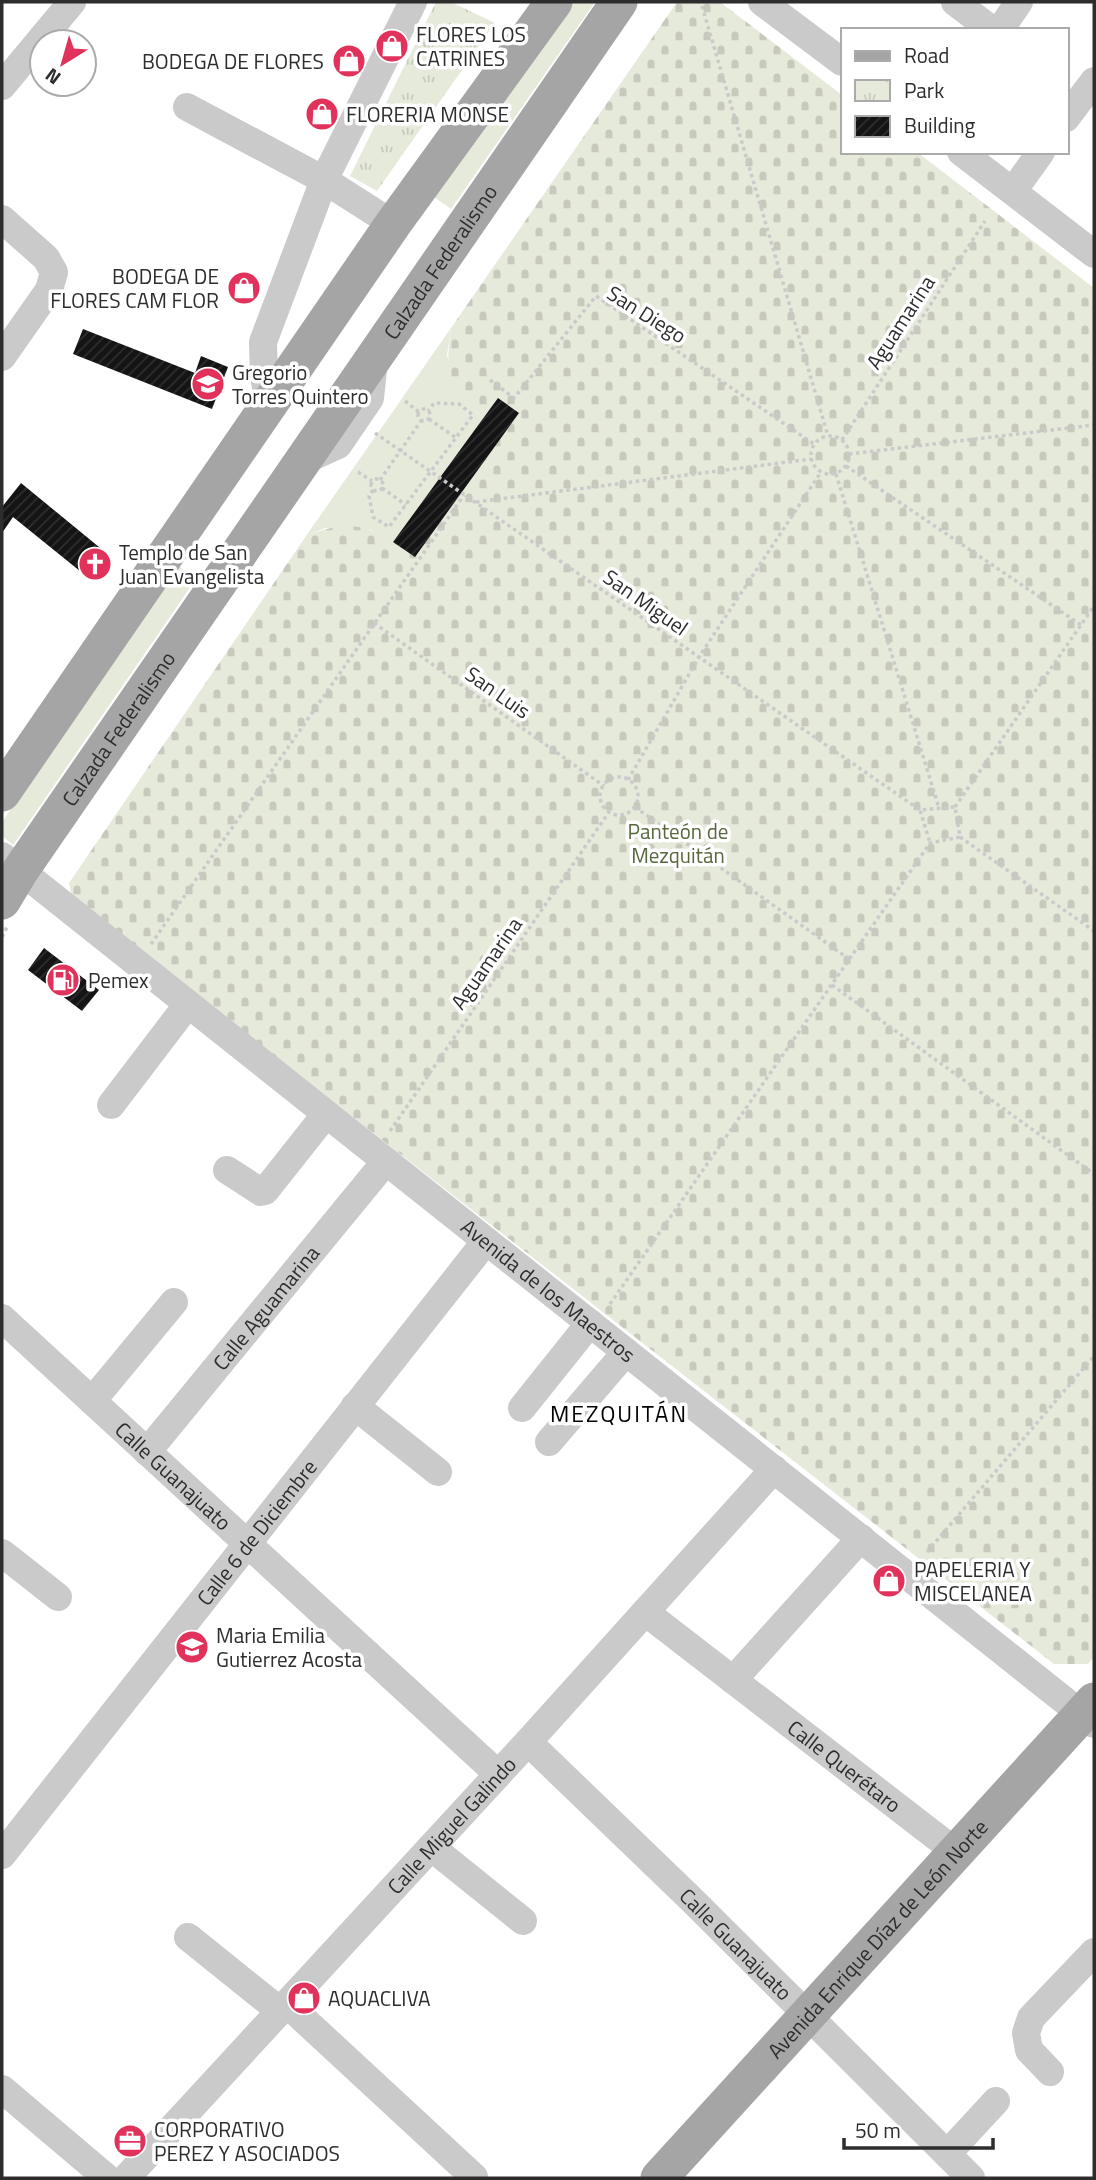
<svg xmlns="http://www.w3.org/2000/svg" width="1096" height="2180" viewBox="0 0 1096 2180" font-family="'Titillium Web',sans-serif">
	<defs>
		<pattern id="cemetery-stones" width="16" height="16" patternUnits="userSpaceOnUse" patternTransform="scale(1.75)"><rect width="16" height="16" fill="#e6eadb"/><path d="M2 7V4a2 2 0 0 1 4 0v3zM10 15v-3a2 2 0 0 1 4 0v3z" fill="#c6c9bc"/></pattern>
		<pattern id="park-tufts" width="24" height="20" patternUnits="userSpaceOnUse" patternTransform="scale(1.75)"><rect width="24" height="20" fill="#e6eadb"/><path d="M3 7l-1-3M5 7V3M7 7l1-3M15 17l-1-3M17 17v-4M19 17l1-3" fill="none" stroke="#c6c9bc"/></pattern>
		<pattern id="building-hatch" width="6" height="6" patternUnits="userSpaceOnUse" patternTransform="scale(1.75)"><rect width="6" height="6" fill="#141414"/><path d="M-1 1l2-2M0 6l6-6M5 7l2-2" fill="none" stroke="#2e2e2e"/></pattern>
	</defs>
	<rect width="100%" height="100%" fill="#fff"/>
	<path fill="#e6eadb" d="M564,2h31l-144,207 -20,-14z
		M451,328l-4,27 14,45 23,18 -91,124 -23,-13 -45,-1 -19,8z
		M178,565l18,14 -183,266 -11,-9v-14z"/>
	<path fill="url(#cemetery-stones)" d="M677,2h43l122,93v57h75l177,136v1369l-6,7h-34l-982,-766 -3,-15 237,-347c20,-8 40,-13 62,-7 9,2 17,8 26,12l90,-123c-7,-6 -17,-11 -23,-18 -17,-21 -13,-48 -10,-72z"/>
	<path fill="url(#park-tufts)" d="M436,2h15l44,21 -118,168 -27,-15z"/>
	<path fill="url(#building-hatch)" d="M83,329l112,44 6,-17 27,11 -16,42 -139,-55z
		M498,398l21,15 -104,144 -22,-15z
		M21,483l89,73 -19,24 -78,-63 -11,16v-26z
		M44,948l55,42 -17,21 -54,-41z"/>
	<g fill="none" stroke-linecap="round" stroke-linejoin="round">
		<path stroke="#cacaca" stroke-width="3.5" stroke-dasharray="3.5 3.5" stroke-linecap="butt" d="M702,6l126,430
			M490,380l24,18 82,-102 218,148
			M405,401l14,11
			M418 415a6 6 0 1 1 12 0a6 6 0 1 1-12 0Z
			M429,419l26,18
			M375,433l545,377
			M811 455a19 19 0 1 1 38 0a19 19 0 1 1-38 0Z
			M842,440l143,-219
			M849,454l245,-29
			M846,466l235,159
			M358,472l14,9
			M836,474l103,334
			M371 485a6 6 0 1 1 12 0a6 6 0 1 1-12 0Z
			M380,480l41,-59
			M382,488l24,17
			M373,490l-4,6 4,21 16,10 84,-112 -14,-11 -25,-1 -6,8
			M476,502l335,-43
			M374,623l230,163
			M600 796a19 19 0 1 1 38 0a19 19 0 1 1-38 0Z
			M628,780l71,-123 122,-185
			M635,807l214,152
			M955,807l139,-201
			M960,837l134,94
			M2,937l5,-10
			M151,944l313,-449
			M832,985l262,189
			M390,1131l219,-319
			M610,1304l320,-461 30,-6 -5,-30 -35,3 10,33
			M927,1552l167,-196"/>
		<g stroke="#cacaca" stroke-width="28">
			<path d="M762,2l80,60"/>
			<path d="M955,2l37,28"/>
			<path d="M1000,30l19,-28"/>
			<path d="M2,86l70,-84"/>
			<path d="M187,107l137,73 69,44"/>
			<path d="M1066,118l28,-37"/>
			<path d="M961,152l133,102"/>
			<path d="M1013,191l28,-39"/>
			<path d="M2,219l44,39 8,14 -5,18 -47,67"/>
			<path d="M269,404l-5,-28 -1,-34 61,-162 89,-178"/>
			<path d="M303,461l35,-16 32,-47 4,-38"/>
			<path id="s1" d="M2,856l1092,868"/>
			<path d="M111,1105l77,-101"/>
			<path d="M227,1170l34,22 4,-1 61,-77"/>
			<path id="s2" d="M2,1318l496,456"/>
			<path d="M92,1401l82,-99"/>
			<path d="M355,1406l83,66"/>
			<path d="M522,1408l68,-85"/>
			<path d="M549,1442l77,-90"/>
			<path id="s3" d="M147,1452l239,-291"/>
			<path d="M2,1553l56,44"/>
			<path id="s4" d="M645,1612l311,240"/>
			<path d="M733,1680l128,-142"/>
			<path id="s5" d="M528,1742l164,158 279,278"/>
			<path d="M431,1847l92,74"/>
			<path id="s6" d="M2,1855l484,-614"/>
			<path d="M188,1937l92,74"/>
			<path d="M287,2004l187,173"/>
			<path d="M1050,2072l-21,-22 -3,-17 5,-15 63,-66"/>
			<path d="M2,2089l105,89"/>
			<path d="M947,2154l49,-53"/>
			<path id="s7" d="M126,2178l402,-436 246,-273"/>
		</g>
		<g stroke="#a5a5a5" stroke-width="37">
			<path d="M2,793l391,-569 161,-222"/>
			<path id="s8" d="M2,901l18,-30 599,-869"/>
			<path id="s9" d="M659,2178l435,-477"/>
		</g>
	</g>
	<defs>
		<symbol id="shop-disc" viewBox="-11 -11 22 22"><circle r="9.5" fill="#e1325c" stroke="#fff"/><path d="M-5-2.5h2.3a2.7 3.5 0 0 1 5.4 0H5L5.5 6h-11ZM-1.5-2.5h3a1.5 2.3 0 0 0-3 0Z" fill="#fff"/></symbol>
		<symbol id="school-disc" viewBox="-11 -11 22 22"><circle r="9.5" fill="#e1325c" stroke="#fff"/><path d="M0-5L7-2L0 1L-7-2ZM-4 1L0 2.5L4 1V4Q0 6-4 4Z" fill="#fff"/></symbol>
		<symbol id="church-disc" viewBox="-11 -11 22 22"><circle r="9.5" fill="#e1325c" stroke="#fff"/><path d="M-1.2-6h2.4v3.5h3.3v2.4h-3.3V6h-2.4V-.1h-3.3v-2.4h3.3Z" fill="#fff"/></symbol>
		<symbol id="fuel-disc" viewBox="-11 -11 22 22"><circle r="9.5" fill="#e1325c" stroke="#fff"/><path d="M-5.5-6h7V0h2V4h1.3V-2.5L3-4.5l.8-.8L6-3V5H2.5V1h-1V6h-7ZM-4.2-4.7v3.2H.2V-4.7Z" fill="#fff"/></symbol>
		<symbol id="office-disc" viewBox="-11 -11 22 22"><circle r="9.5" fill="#e1325c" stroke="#fff"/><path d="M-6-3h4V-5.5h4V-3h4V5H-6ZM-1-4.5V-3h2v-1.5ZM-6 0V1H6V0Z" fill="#fff"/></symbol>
	</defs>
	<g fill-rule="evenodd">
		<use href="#shop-disc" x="373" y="27" width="38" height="38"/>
		<use href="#shop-disc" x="330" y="42" width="38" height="38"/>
		<use href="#shop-disc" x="303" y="95" width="38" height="38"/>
		<use href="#shop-disc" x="225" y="269" width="38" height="38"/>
		<use href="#school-disc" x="189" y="365" width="38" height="38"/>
		<use href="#church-disc" x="76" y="545" width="38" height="38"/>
		<use href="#fuel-disc" x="44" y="961" width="38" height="38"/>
		<use href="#shop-disc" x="870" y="1562" width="38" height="38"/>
		<use href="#school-disc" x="173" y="1628" width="38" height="38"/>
		<use href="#shop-disc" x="285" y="1979" width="38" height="38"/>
		<use href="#office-disc" x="111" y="2122" width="38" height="38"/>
	</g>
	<g text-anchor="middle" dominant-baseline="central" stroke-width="7" stroke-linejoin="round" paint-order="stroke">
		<g font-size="21" fill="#2d2d2d" stroke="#fff" text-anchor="start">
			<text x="416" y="34">FLORES LOS<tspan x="416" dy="24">CATRINES</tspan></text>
			<text x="324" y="61" text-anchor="end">BODEGA DE FLORES</text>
			<text x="346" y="114">FLORERIA MONSE</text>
			<text x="219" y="276" text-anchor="end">BODEGA DE<tspan x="219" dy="24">FLORES CAM FLOR</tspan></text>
			<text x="232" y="372">Gregorio<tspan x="232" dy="24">Torres Quintero</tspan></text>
			<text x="119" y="552">Templo de San<tspan x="119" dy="24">Juan Evangelista</tspan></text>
			<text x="88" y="980">Pemex</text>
			<text x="914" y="1569">PAPELERIA Y<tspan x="914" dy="24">MISCELANEA</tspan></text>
			<text x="216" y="1635">Maria Emilia<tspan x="216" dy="24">Gutierrez Acosta</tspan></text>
			<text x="328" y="1998">AQUACLIVA</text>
			<text x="154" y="2129">CORPORATIVO<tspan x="154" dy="24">PEREZ Y ASOCIADOS</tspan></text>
		</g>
		<g font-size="21" fill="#2d2d2d" stroke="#fff">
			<text stroke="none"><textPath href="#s8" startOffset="775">Calzada Federalismo</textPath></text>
			<text transform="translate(647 314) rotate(32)">San Diego</text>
			<text transform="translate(900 322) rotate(-57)">Aguamarina</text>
			<text transform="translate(646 602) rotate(35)">San Miguel</text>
			<text transform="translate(498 692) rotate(35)">San Luis</text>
			<text stroke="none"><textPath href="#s8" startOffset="208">Calzada Federalismo</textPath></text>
			<text transform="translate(486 963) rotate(-55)">Aguamarina</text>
			<text stroke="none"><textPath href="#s1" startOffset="698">Avenida de los Maestros</textPath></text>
			<text stroke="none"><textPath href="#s3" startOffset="187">Calle Aguamarina</textPath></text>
			<text stroke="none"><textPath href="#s2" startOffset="233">Calle Guanajuato</textPath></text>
			<text stroke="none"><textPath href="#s6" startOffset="411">Calle 6 de Diciembre</textPath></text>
			<text stroke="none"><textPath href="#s4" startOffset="252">Calle Querétaro</textPath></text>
			<text stroke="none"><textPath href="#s7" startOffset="480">Calle Miguel Galindo</textPath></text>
			<text stroke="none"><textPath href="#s9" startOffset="324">Avenida Enrique Díaz de León Norte</textPath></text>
			<text stroke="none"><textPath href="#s5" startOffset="290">Calle Guanajuato</textPath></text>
		</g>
		<g font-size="21" fill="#57683c" stroke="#fff">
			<text x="678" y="831">Panteón de<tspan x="678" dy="24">Mezquitán</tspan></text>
		</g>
		<g font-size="23" letter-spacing="2" fill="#000" stroke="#fff">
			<text x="619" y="1413">MEZQUITÁN</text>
		</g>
	</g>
	<rect width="1096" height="2180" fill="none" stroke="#2d2d2d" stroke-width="7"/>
	<rect x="841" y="28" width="228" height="126" fill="#ffffff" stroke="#ababab" stroke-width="2"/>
	<rect x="855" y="51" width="35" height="10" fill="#a5a5a5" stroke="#ababab" stroke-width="2"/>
	<text x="904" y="63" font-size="21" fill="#2d2d2d">Road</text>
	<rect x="855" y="80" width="35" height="21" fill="url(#park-tufts)" stroke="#ababab" stroke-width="2"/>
	<text x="904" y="98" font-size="21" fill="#2d2d2d">Park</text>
	<rect x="855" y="116" width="35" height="21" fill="url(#building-hatch)" stroke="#ababab" stroke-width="2"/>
	<text x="904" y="133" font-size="21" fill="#2d2d2d">Building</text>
	<g transform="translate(63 63) rotate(217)"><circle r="33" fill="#ffffff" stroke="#ababab" stroke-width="2"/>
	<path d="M0-5L12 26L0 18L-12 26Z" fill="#e1325c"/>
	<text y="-10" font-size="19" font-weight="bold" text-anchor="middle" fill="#2d2d2d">N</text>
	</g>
	<path d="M844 2138v10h149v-10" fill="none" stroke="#2d2d2d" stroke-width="3.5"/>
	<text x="855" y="2138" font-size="21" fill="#2d2d2d" stroke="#ffffff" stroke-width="5" paint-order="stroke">50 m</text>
</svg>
